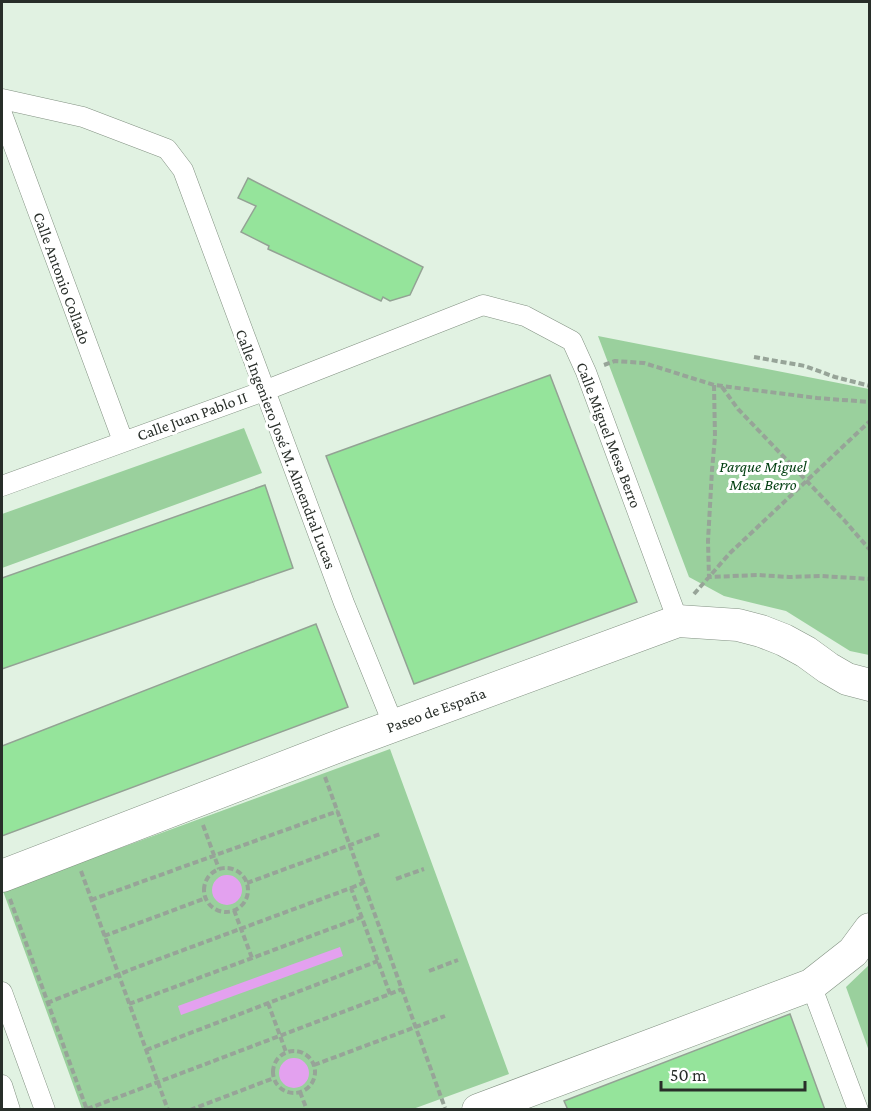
<svg xmlns="http://www.w3.org/2000/svg" width="871" height="1111" viewBox="0 0 871 1111" font-family="'Crimson Pro',serif">
	<rect width="100%" height="100%" fill="#e1f2e2"/>
	<path fill="#9ad09d" d="M598,336l271,53v266l-19,-4 -64,-40 -62,-15 -35,-19z
		M244,428l18,45 -260,95v-54z
		M390,749l119,325 -96,35h-331l-79,-218z
		M869,965v86l-23,-64z"/>
	<path fill="#e3a1ef" d="M212 890a15 15 0 1 1 30 0a15 15 0 1 1-30 0Z
		M340,947l3,9 -162,59 -3,-9z
		M279 1073a15 15 0 1 1 30 0a15 15 0 1 1-30 0Z"/>
	<path fill="#95e49b" stroke="#93a294" stroke-width="1.5" d="M248,178l175,89 -13,28 -20,6 -7,-4 -2,4 -113,-52 1,-3 -28,-14 15,-26 -18,-8z
		M550,375l87,227 -223,82 -88,-228z
		M265,485l28,83 -291,101v-91z
		M316,624l32,83 -346,129v-90z
		M790,1014l35,96h-257l-4,-9z"/>
	<g fill="none" stroke-linecap="round" stroke-linejoin="round">
		<defs>
			<path id="street" d="M2,99l81,18 84,32 16,21 161,433 50,123
				M2,114l121,327
				M2,486l262,-95 219,-86 42,11 47,25 14,31 92,249
				M811,985l47,125
				M2,992l43,118
				M2,1085l8,25"/>
			<path id="primary" d="M2,876l345,-133 331,-122 60,4 23,6 23,9 22,12 22,16 19,11 23,6
				M478,1110l333,-125 42,-33 17,-23"/>
		</defs>
		<use href="#street" stroke="#829182" stroke-width="21"/>
		<use href="#primary" stroke="#829182" stroke-width="33"/>
		<path stroke="#97a498" stroke-width="4" stroke-dasharray="6 3" stroke-linecap="butt" d="M754,357l51,9 30,11 35,9
			M604,365l11,-4 29,2 70,22 103,13 53,4
			M714,385l1,52 -3,33 -4,71 1,36 49,-2 31,2 32,-1 49,3
			M722,387l16,22 106,111 26,30
			M694,594l36,-41 140,-132
			M325,777l120,331
			M203,825l16,44
			M204 890a22 22 0 1 1 44 0a22 22 0 1 1-44 0Z
			M81,871l87,239
			M396,879l28,-10
			M247,883l133,-49
			M351,888l12,-5
			M10,899l77,211
			M91,900l247,-89
			M234,910l18,48
			M104,936l102,-38
			M429,971l29,-11
			M390,994l12,-5
			M47,1003l93,-37 211,-78 39,106 -303,115
			M268,1003l18,49
			M129,1004l233,-87
			M146,1050l232,-89
			M273 1072a21 21 0 1 1 42 0a21 21 0 1 1-42 0Z
			M314,1065l131,-49
			M300,1092l7,18
			M190,1110l84,-32"/>
		<use href="#street" stroke="#fff" stroke-width="20"/>
		<use href="#primary" stroke="#fff" stroke-width="32"/>
	</g>
	<g text-anchor="middle" dominant-baseline="central" stroke-width="6" stroke-linejoin="round" paint-order="stroke">
		<g font-size="16" fill="#282e29" stroke="#fff">
			<text transform="translate(62 278) rotate(70)">Calle Antonio Collado</text>
			<text transform="translate(192 416) rotate(-20)">Calle Juan Pablo II</text>
			<text transform="translate(609 435) rotate(69)">Calle Miguel Mesa Berro</text>
			<text transform="translate(286 449) rotate(69)">Calle Ingeniero José M. Almendral Lucas</text>
			<text transform="translate(436 710) rotate(-20)">Paseo de España</text>
		</g>
		<g font-size="16" font-style="italic" fill="#013e10" stroke="#fff">
			<text x="763" y="466">Parque Miguel<tspan x="763" dy="18">Mesa Berro</tspan></text>
		</g>
	</g>
	<rect width="871" height="1111" fill="none" stroke="#282e29" stroke-width="6"/>
	<path d="M661 1081v9h144v-9" fill="none" stroke="#282e29" stroke-width="3"/>
	<text x="670" y="1081" font-size="18" fill="#282e29" stroke="#ffffff" stroke-width="4.5" paint-order="stroke">50 m</text>
</svg>
